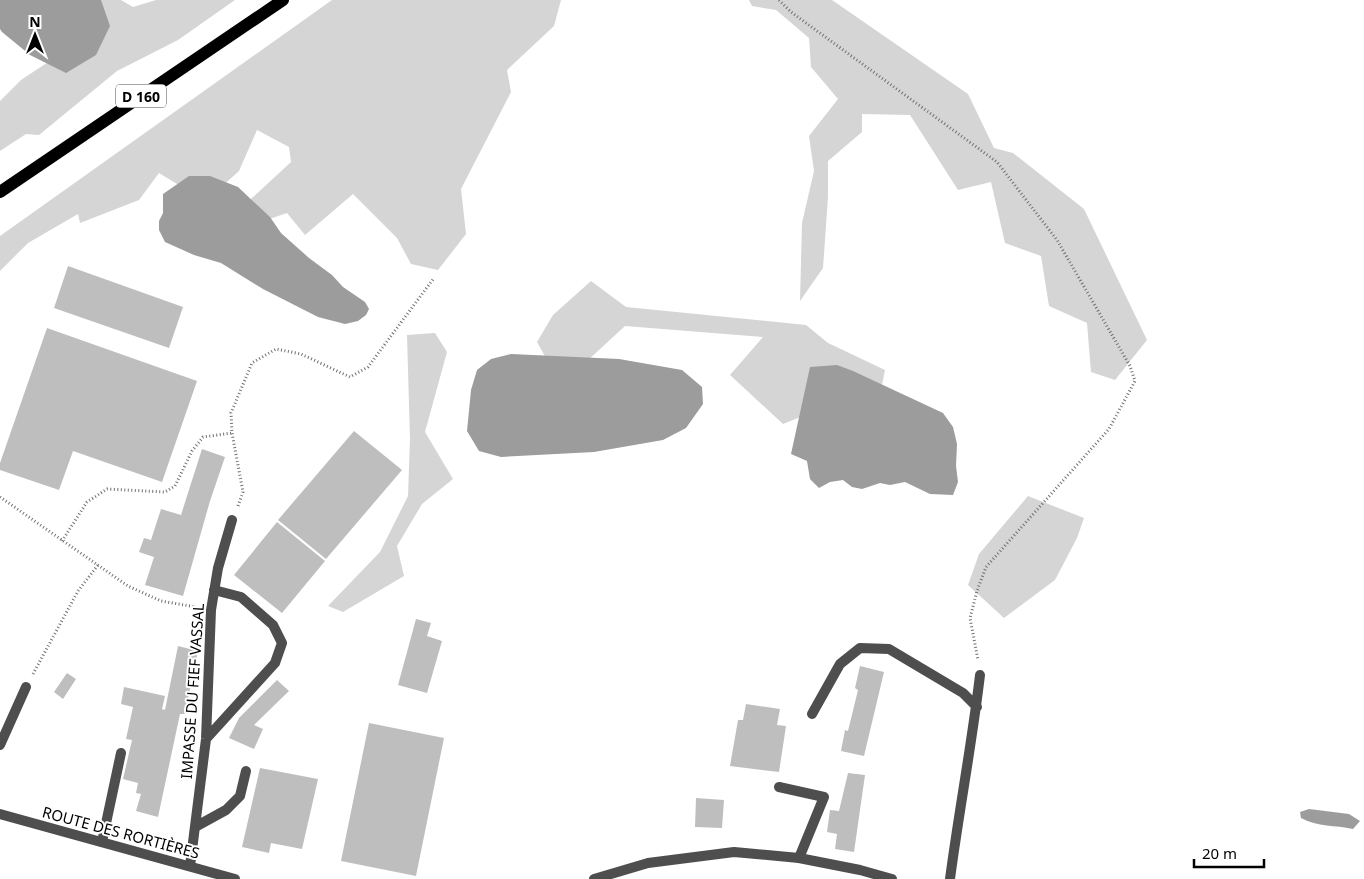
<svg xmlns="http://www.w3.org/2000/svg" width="1364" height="879" viewBox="0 0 1364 879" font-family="'Noto Sans',sans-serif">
	<rect width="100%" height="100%" fill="#fff"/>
	<path fill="#d5d5d5" d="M101,0h20l12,7 23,-7h79l-57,40 -61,31 -78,64 -13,-1 -26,17v-50l21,-21 77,-51z
		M332,0h229l-7,26 -47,44 4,22 -50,97 5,45 -28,36 -27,-6 -14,-26 -44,-44 -48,41 -18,-22 -41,14 -7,-17 52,-48 -2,-15 -32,-17 -18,41 -19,17 -38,-1 -23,-14 -20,27 -59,23 -2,-9 -50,29 -28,28v-35z
		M749,0h83l136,94 26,54 19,5 71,56 63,131 -32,40 -24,-8 -4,-49 -38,-17 -8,-50 -36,-13 -14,-61 -33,8 -48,-75 -48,-1v18l-34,29v36l-5,71 -23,33 2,-78 12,-52 -5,-35 29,-37 -27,-32 -2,-29 -33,-28 -24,-4z
		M591,281l35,26 180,18 22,18 57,27 -5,25 -65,16 -32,13 -53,-49 33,-38 -138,-11 -64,59 -24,-43 16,-27z
		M435,333l12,19 -22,80 28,47 -31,25 -25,42 7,30 -61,36 -15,-6 52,-54 28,-56 2,-57 -3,-104z
		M1028,496l56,22 -7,20 -22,42 -51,38 -36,-33 11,-31z"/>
	<path fill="#9c9c9c" d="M0,0h101l9,26 -14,29 -30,18 -36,-18 -28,-23 -2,-3z
		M189,176h21l28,11 32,30 11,16 28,25 23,17 11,12 22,15 4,7 -3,6 -8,6 -13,3 -27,-7 -55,-28 -42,-26 -27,-8 -29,-13 -6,-12v-9l4,-8v-19z
		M511,354l108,5 63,11 20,17 1,17 -17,24 -23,12 -69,12 -93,5 -22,-6 -12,-20 4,-41 6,-20 14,-11z
		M837,365l16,6 90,42 10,14 4,17 -1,22 2,16 -5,13 -23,-1 -25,-12 -15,3 -10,-2 -18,6 -10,-2 -9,-7 -13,2 -11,6 -9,-9 -3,-18 -16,-7 19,-87z
		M1309,809l40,5 11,7 -7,8c-18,-4 -35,-2 -52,-11l-1,-6z"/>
	<path fill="#bebebe" d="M68,266l115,41 -14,41 -115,-40z
		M47,328l150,53 -35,101 -89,-31 -14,39 -59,-20v-7z
		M354,431l48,39 -76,89 -48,-39z
		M202,449l23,8 -15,44 -27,95 -38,-11 9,-28 -15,-5 5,-14 7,2 10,-31 20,6z
		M277,522l48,39 -43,52 -48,-38z
		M416,619l15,4 -4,13 15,5 -15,52 -29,-8z
		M178,646l20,5 -13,63h-5l-22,103 -22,-6 5,-17 -5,-1 2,-10 -15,-4 9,-39 -6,-1 7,-32 -12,-3 3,-17 41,9 -3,13 3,1z
		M860,666l24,6 -20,84 -23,-5 4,-21 3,1 10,-41 -3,-2z
		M67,673l9,6 -13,20 -9,-7z
		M277,680l12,11 -35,34 9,4 -9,20 -25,-11 10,-20z
		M746,704l34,5 -3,16 9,1 -7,46 -49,-6 8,-46h5z
		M369,723l75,15 -28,138 -75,-15z
		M260,768l58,11 -16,70 -31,-6 -2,10 -27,-6z
		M848,773l17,2 -11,77 -19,-3 2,-15 -10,-2 3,-22 9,1z
		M696,798l28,2 -2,28 -27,-1z"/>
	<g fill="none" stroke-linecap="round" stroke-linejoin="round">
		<path stroke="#707070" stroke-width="3" stroke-dasharray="1 2.5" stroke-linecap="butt" d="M779,0l12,12 206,150 60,78 73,126 5,15 -26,48 -123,138 -9,24 -7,27 8,42
			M0,497l128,89 33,15 35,6
			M238,506l5,-14 -11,-59 -1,-20 21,-50 24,-14 25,5 49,23 18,-10 66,-89
			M62,541l25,-39 20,-13 58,3 10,-6 17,-35 11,-14 29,-4
			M33,674l45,-83 20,-26"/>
		<path stroke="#4e4e4e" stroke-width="10" d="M812,714l28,-50 20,-16 29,1 74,44 14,14
			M206,739l69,-76 7,-20 -9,-18 -32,-28 -27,-7
			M0,745l26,-58
			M779,787l45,10 -25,61
			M195,827l31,-17 14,-14 6,-25
			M102,842l19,-89
			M190,866l16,-127 5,-129 7,-42 14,-48
			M950,879c9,-68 22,-136 30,-204"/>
		<path stroke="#4e4e4e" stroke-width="10" d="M0,814l235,65
			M594,879l54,-16 86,-11 65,6 61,12 32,9"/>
		<path stroke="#000" stroke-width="12" d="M0,192l283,-192"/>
	</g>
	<g text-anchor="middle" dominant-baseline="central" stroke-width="4" stroke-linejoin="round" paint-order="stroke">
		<rect fill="#fff" stroke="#4c4c4c" stroke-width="1" x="116" y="84.5" width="50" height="23" rx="4"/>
		<g font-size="14" font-weight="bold" fill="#000">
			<text x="141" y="96">D 160</text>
		</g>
		<g font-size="15" fill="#000" stroke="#fff">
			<text transform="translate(192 691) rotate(-86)">IMPASSE DU FIEF VASSAL</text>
			<text transform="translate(121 832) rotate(15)">ROUTE DES RORTIÈRES</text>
		</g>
	</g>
	<g transform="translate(35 35)" stroke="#ffffff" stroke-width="4" paint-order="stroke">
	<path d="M0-4L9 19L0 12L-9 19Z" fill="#000000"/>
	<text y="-8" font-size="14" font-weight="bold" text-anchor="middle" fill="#000000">N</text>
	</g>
	<path d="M1194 859v8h70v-8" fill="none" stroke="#000000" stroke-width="2.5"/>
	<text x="1202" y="859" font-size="15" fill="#000000" stroke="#ffffff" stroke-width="4" paint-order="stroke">20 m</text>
</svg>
